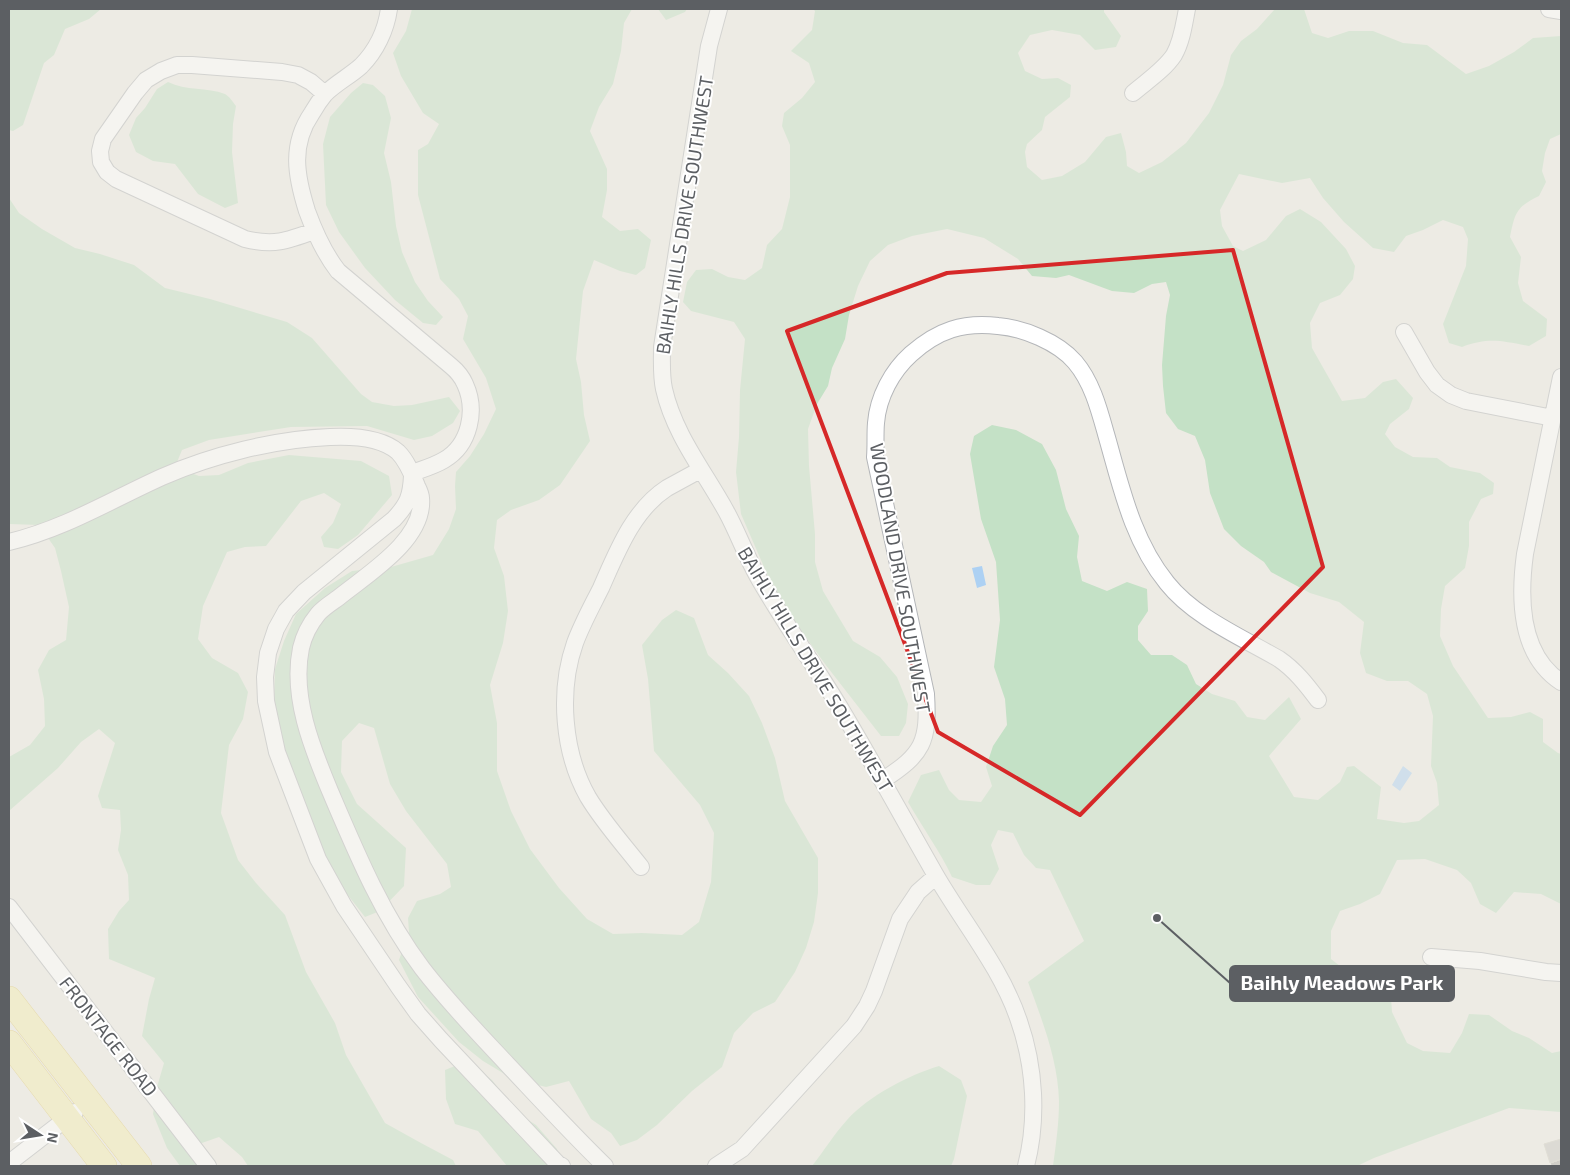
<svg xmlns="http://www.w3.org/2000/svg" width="1570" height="1175" viewBox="0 0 1570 1175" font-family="'Exo 2',sans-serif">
	<defs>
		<filter id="shadow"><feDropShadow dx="3" dy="5.5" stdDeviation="0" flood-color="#0004"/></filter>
	</defs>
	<rect width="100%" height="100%" fill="#edebe4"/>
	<path fill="#c4e1c6" d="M9,9h92l-12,10 -24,10 -11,26 -10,8 -21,62 -10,6 -4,-1z
		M412,9h220l-8,14 -3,28 -8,33 -14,23 -9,24 17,38v21l-5,27 18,14 18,-2 13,11 -6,28 -9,7 -16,-4 -26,-11 -11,31 -7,68 5,23 3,33 6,26 -30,44 -21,15 -28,10 -14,10 -3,28 10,28 4,35 -5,32 -13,42 7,38v48l14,40 19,38 29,39 28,31 26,15 29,-1 40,2 17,-13 12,-40 3,-49 -14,-28 -46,-54 -6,-72 -6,-34 20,-25 14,-10 18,8 14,37 20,18 21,23 13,27 13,35 10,43 33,57v35l-4,29 -8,26 -11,24 -20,30 -22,11 -19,20 -12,34 -30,24 -35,34 -20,15 -17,6 -9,-13 -20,-14 -22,-38 -23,6 -33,-8 -30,-18 -24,-19 -41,-45 -19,-37 10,-28 -1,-14 9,-17 23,-7 11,-7 -4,-23 -41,-53 -16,-27 -16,-56 -15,-5 -17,18 -1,31 16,32 49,44 -2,38 -24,25 -15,6 -22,-28 -19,-37 -29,-70 -13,-42 -8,-35 1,-36 9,-28 12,-27 29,-26 27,-17 39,-4 42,-12 16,-26 7,-20 -1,-23 1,-14 14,-16 14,-22 12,-25 -10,-31 -23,-39 5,-23 -9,-17 -19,-20 -22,-84v-45l10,-6 11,-20 -16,-11 -22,-37 -8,-23 13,-22z
		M658,9h29l-2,3 -19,8z
		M813,9h291v3l17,24 -5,11 -21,3 -15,-15 -28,-5 -22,5 -12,18 7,18 17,8 16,-1 13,7 -1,12 -25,20 -3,13 -15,14 -2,8 2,15 15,13 20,-4 23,-14 21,-25 15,-4 5,19 1,14 12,7 23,-11 24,-19 23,-30 14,-28 8,-30 10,-14 16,-12 18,-20h29l8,24 16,5 21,-7h24l30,12 24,2 39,29 23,-8 25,-14 19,-14 28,-2v98l-11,5 -5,14 -3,18 4,11 -7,14c-23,11 -24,17 -29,41l11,20 -3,26 5,18 24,18 -1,17 -17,10c-28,-5 -40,-9 -67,1l-13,-4 -6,-19 23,-58 2,-27 -5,-12 -20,-7 -20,10 -17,6 -12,16 -21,-4 -29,-26 -21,-24 -13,-20 -28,5 -43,-9 -19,36 2,16 11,20 10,5 23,-11 20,-24 14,-7 21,13 25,27 9,17 -2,13 -13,16 -20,8 -10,20 2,25 30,53 23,-3 18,-16 13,-3 17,19 -4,11 -19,15 -5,10 10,13 18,10 24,1 13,9 30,6 14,10 -1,11 -12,5 -12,23v24l-4,22 -20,18 -4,23 -1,27 13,30 35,52 23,-1 19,-5 13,7v23l15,11 3,1v150l-20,-10 -27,-2 -18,21 -16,-9 -9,-21 -14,-13 -32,-11 -28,1 -17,34 -20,10 -20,7 -9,20v28l19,15 29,1 11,8 2,29 15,31 16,8 27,2 12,-20 7,-19 20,1 23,16 17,7 23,15 9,-2v61l-52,-4 -135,50 -17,8h-304c3,-22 6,-43 6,-65 -1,-41 -17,-81 -31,-119l56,-41 -34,-71 -14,-2 -12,-13 -11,-22 -15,-3 -7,15 8,24 -9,16h-14l-24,-8c-12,-26 -30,-50 -44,-75l13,-27 18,-5 10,20 10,10 22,2 11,-16 -6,-19 7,-21 14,-21 -2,-26 -11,-32 6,-47 -4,-58 -15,-43 -11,-65 4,-18 18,-11 24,5 26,14 14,26 10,39 13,27 -2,21 5,24 25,10 20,-9 20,7 1,22 -10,15v14l13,15h21l15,10 9,19 16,10 23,7 12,16 18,3 24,-23 12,22 -32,37 25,41 24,3 22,-18 7,-15 7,-1 27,21 -4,32 27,4 15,-2 20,-16 -2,-22 -6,-17 2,-50 -6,-22 -19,-13h-21l-21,-8 -6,-20 4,-31 -25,-20 -29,-9 -39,-21 -7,-10 -23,-16 -17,-17 -14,-36 -5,-33 -10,-24 -17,-7 -12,-16 -3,-27 -1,-21 4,-49 4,-21 -4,-13 -14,2 -18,9 -22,-2 -43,-16 -13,3 -24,-2 -14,-17 -34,-21 -37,-9 -35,7 -24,9 -18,16 -12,25 -9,29 -4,24 -13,29 -4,18 -11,18 -9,25 1,37 6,68v28l8,29 30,50 27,16 17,20 11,27 -2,19 -7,13h-18l-56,-72 -35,-49 -23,-41 -26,-60 -5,-42 3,-35 1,-47 5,-51 -11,-17 -43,-11 -8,-9 4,-20 9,-12 16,-1 16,8 17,3 17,-12 5,-23 15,-16 8,-32v-52l-8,-19 2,-13 18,-15 13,-16 -6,-19 -18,-12 21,-21 3,-19z
		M168,82c18,9 39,5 57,12 4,2 8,8 11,12l-3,18 -1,28 6,51 -13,5 -27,-14 -23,-30 -22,-3 -17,-9 -7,-17 7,-17 9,-10 12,-19z
		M363,83l10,2 12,11 6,22 -7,35 7,29 5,44 6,26 13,30 13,19 15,16 -7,8 -13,-2 -28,-23 -30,-32 -26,-36 -13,-27 -3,-61 7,-27 21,-24z
		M9,198l10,15 23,16 33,19 25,6 34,11 31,23 45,11 77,23 25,16 49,56 11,8 22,4 18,-1 37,-8 11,14 -7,12 -21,13 -18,4 -47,-14 -76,1 -82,13 -27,10 -7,17 24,9 20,-1 29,-12 41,-8 72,6 28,15 3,19 -34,40 -20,14 -14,-2 -3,-10 12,-14 8,-19 -17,-11 -23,8 -35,45 -21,1 -18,5 -24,54 -5,33 14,19 26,15 10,19 -5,27 -14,26 -8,68 17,47 18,23 29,32 21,57 29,51 11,32 39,68 36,20 32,17 3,6h-208l-6,-9 -23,-20 -20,7 3,22h-22l-13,-18 -14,-34 4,-27 7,-24 -22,-27 7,-37 6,-21 -46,-19 -1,-30 11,-18 10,-11 -1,-25 -10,-25 3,-20 -1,-20 -18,-2 -4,-12 17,-53 -16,-14 -18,13 -23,26 -49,43v-54l21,-12 15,-19 -1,-27 -6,-29 11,-20 17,-10 3,-33 -8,-36 -6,-23 -16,-23 -30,-1z
		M467,1061l25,19 25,33 19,12 21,24 5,17h-55l-29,-35 -23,-7 -9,-25 -1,-29z
		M939,1066l22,14 6,16 -13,63 -3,7h-139c12,-15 22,-32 35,-46 21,-24 62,-45 92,-54z"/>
	<path fill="#add1f3" d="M982,566l4,19 -9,3 -5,-20z
		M1403,766l9,7 -12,18 -8,-6z"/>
	<path fill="#c8c6c1" stroke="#d0cdc3" filter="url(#shadow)" d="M1561,1139v20l-11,4 -6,-19z"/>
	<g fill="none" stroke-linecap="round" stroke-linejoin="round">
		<defs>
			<path id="minor" d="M389,9c-3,21 -13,42 -28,57 -11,10 -25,17 -36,28 -5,6 -9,12 -13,19 -22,32 -16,63 -5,98 8,22 17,42 31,60l113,95c6,5 11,11 14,18 12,26 5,61 -21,76 -10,6 -21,9 -32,13
				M719,9l-10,37 -47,301c0,14 -1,28 2,42 10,45 40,82 62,122 12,22 20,45 32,66 25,44 55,86 81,129 33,55 64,112 96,168 27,47 67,95 84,147 16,46 19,98 7,145
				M1549,9l12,2
				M1133,93c14,-12 31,-23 41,-38 8,-14 10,-31 13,-46
				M314,231c-27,10 -40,15 -69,8l-129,-60 -9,-7 -6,-10 -1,-11 3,-12 32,-46 11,-13 15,-9 16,-6h15l90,7 16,3 13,7 14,12
				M1404,332l23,40 10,13 14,10 15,6 87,17
				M1561,377l-36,177c-6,44 -5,101 36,128
				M412,476c-1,20 -4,28 -18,43l-90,73 -18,19 -10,18 -8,24 -3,24 1,24 11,51 41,107 26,47 54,80 20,28 23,26 117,124 4,2
				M9,542c55,-13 102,-42 153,-65 50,-22 114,-38 168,-40 22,-1 51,0 68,15 9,9 14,22 19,34 1,2 4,9 4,12 4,42 -55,77 -83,100 -7,5 -15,10 -20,16 -9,11 -14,21 -17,34 -10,48 11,100 29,143 26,61 52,124 92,177 26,34 56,65 85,96 33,35 64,69 98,102
				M883,780c40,-26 46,-38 43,-86l-51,-237c1,-12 0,-23 1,-34 2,-26 16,-52 35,-69 27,-24 52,-32 87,-28 25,2 60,16 77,36 17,20 24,47 31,72 15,52 26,106 61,149 27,34 74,54 112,76 16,11 27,25 39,41
				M641,867c-18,-23 -38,-45 -53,-70 -25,-44 -30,-106 -13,-154 7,-19 17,-37 26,-55 16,-36 32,-78 66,-100 11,-6 22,-12 33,-18
				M9,907l199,259
				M1431,957l49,4 66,11 15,1
				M9,1163l66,-51
				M716,1166l26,-17 112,-123 13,-20 7,-15 26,-72 18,-27 18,-16"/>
			<path id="primary" d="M9,999l130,167
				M9,1043l95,123"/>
		</defs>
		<use href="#minor" stroke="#b4b6b9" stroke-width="18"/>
		<use href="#primary" stroke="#dec56c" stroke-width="26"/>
		<use href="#minor" stroke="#fff" stroke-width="16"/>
		<use href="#primary" stroke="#f4edb2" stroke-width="25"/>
	</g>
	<path d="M0 0H1570V1175H0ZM1233,250l90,317 -243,248 -142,-83 -151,-401 160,-58z" fill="#edebe4" fill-opacity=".55" fill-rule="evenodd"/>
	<path fill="none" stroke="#d62828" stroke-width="4" stroke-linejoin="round" d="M1233,250l90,317 -243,248 -142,-83 -151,-401 160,-58z"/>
	<g text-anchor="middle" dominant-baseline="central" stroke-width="4" stroke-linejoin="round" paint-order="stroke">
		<g font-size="19" fill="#5c5f63" stroke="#fff">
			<text transform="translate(684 215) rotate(-81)">BAIHLY HILLS DRIVE SOUTHWEST</text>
			<text transform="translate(901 578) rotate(80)">WOODLAND DRIVE SOUTHWEST</text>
			<text transform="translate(816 669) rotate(59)">BAIHLY HILLS DRIVE SOUTHWEST</text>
			<text transform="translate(109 1036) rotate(52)">FRONTAGE ROAD</text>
		</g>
	</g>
	<path fill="none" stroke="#5c5f63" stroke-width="2" d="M1157 918L1230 983"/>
	<circle fill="#5c5f63" stroke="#fff" stroke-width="2" cx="1157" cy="918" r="5"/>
	<rect fill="#5c5f63" stroke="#5c5f63" stroke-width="2" x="1230" y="966" width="224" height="35" rx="5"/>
	<g font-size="20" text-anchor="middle" font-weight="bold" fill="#fff">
		<text x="1342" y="990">Baihly Meadows Park</text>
	</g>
	<rect width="1570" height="1175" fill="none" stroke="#5c5f63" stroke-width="20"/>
	<g transform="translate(40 1135) rotate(102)" stroke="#ffffff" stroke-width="4" paint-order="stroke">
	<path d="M0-4L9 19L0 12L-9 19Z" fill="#5c5f63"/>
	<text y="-8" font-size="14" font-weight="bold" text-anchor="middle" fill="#5c5f63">N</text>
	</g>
</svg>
